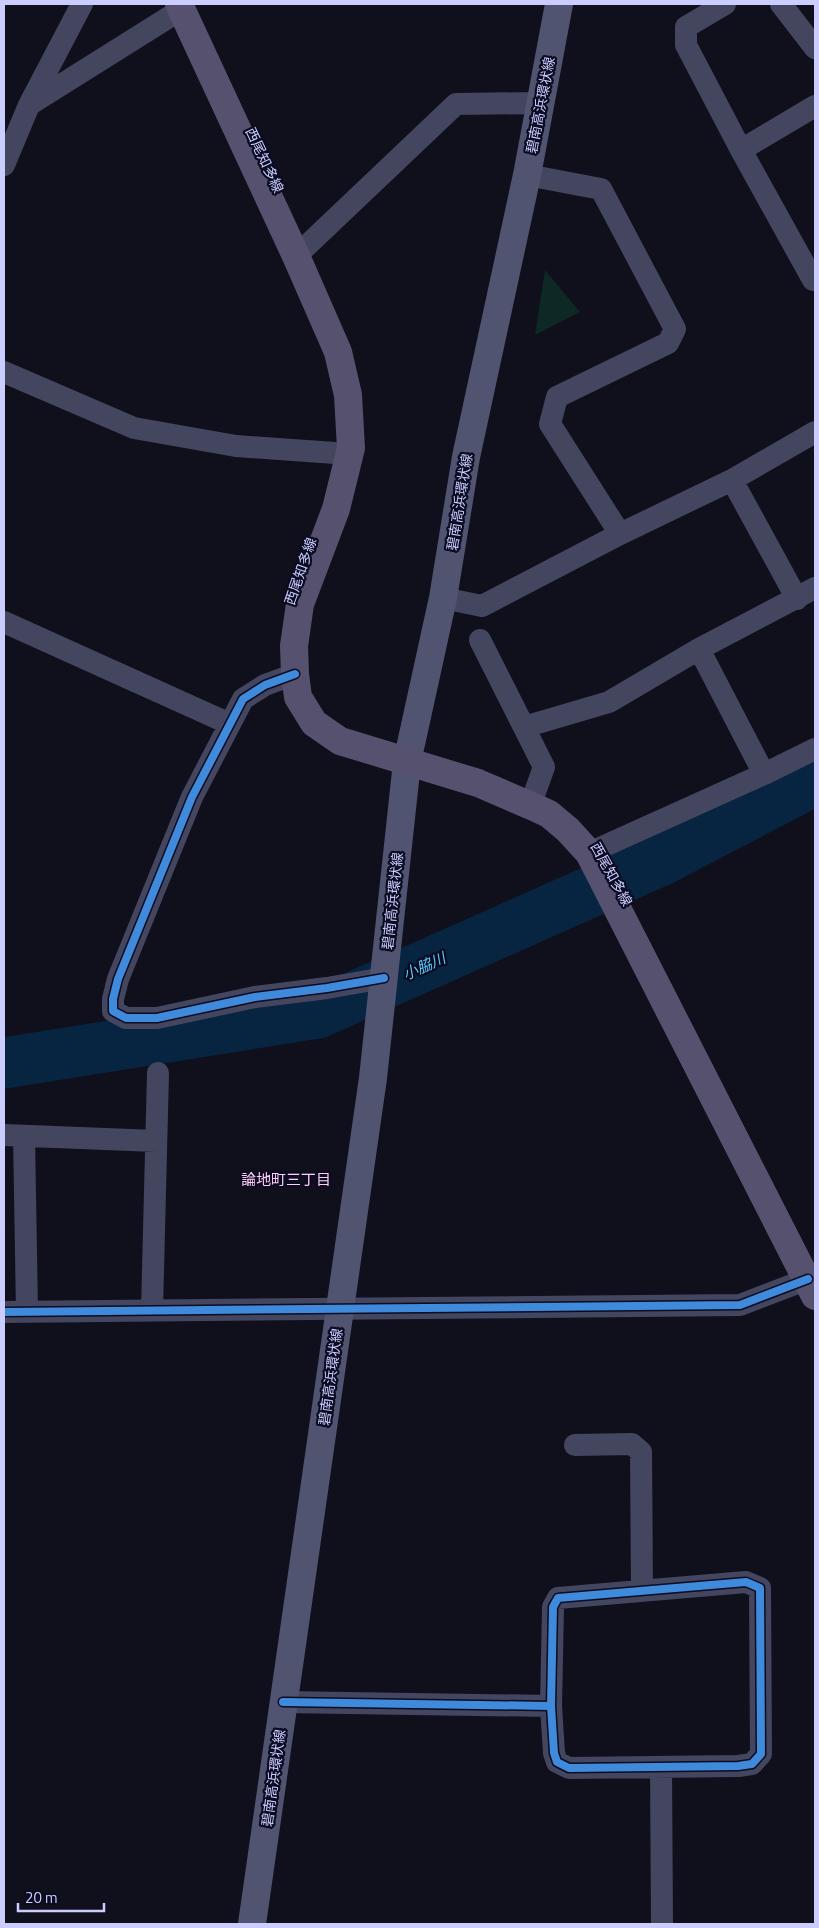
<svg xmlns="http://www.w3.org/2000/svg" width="819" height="1928" viewBox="0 0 819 1928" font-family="'Titillium Web','Noto Sans JP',sans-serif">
	<rect width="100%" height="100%" fill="#10101c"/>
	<path fill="#0d2825" d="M545,270l35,42 -45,23z"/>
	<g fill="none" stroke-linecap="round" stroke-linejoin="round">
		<path stroke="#072441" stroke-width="51" d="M4,1063l314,-50 344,-153 153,-80"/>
		<path stroke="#43465e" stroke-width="22" d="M725,4l-39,23v18l55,105 72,130 2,-2
			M781,4l34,44
			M29,105l153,-96
			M741,150l74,-44
			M4,165l25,-60 53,-101
			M527,175l74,14 74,140 -7,14 -111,54 -7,27 70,110
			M296,256l160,-152 84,-1
			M4,372l130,56 102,18 113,8
			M732,480l65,119
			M443,598l39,8 138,-72 112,-54 83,-48
			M4,622l226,102
			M480,640l64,127 -14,39
			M699,649l65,125
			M295,674l-30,11 -22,14 -51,98 -74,182 -5,20v12l13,7h31l98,-21 72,-9 57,-10
			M524,727l85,-25 90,-53 116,-61
			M589,853l175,-79 51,-25
			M4,1135l152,6
			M24,1136l3,175
			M152,1310l6,-237
			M4,1312l736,-7 68,-26
			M575,1445l57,-1 9,8 1,139
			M283,1702l268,4 2,-99 5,-9 188,-16 14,6 1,166 -9,10 -14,2 -169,2 -12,-6 -3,-9 -3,-47
			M661,1767l1,157"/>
		<path stroke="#515470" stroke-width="28" d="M252,1924l121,-846 34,-316 36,-164 23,-141 61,-282 32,-171"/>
		<path stroke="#575170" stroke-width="28" d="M179,4l117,252 42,96 10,43 3,53 -15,61 -36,95 -6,42 1,28 3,23 16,26 26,18 138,42 58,25 13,6 19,16 21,23 226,443"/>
		<defs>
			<path id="cycleway" d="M295,674l-30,11 -22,14 -51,98 -74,182 -5,20v12l13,7h31l98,-21 72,-9 57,-10
				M4,1312l736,-7 68,-26
				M283,1702l268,4 2,-99 5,-9 188,-16 14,6 1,166 -9,10 -14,2 -169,2 -12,-6 -3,-9 -3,-47"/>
		</defs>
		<use href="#cycleway" stroke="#0b0b21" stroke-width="11"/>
		<use href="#cycleway" stroke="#408adc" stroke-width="8"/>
	</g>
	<g text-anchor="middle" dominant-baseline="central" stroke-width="4.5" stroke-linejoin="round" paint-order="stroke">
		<g font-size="14" fill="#cbcdff" stroke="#0b0b21">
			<text transform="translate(540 105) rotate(-79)">碧南高浜環状線</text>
			<text transform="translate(265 160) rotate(65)">西尾知多線</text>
			<text transform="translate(459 502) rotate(-81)">碧南高浜環状線</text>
			<text transform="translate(300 571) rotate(-71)">西尾知多線</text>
			<text transform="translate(612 874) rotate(61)">西尾知多線</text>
			<text transform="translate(392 901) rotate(-84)">碧南高浜環状線</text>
			<text transform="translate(330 1377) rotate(-82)">碧南高浜環状線</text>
			<text transform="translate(273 1778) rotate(-82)">碧南高浜環状線</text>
		</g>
		<g font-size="15" font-style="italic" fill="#59cbff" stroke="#0b0b21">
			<text transform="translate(424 966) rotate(-24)">小脇川</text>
		</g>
		<g font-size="15" fill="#ffcdf4" stroke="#0b0b21">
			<text x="286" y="1179">論地町三丁目</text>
		</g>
	</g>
	<rect width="819" height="1928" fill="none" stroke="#cbcdff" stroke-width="10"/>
	<path d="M18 1903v8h86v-8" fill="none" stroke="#cbcdff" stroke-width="2.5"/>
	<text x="25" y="1903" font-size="15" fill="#cbcdff" stroke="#0b0b21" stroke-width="4" paint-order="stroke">20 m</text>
</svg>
